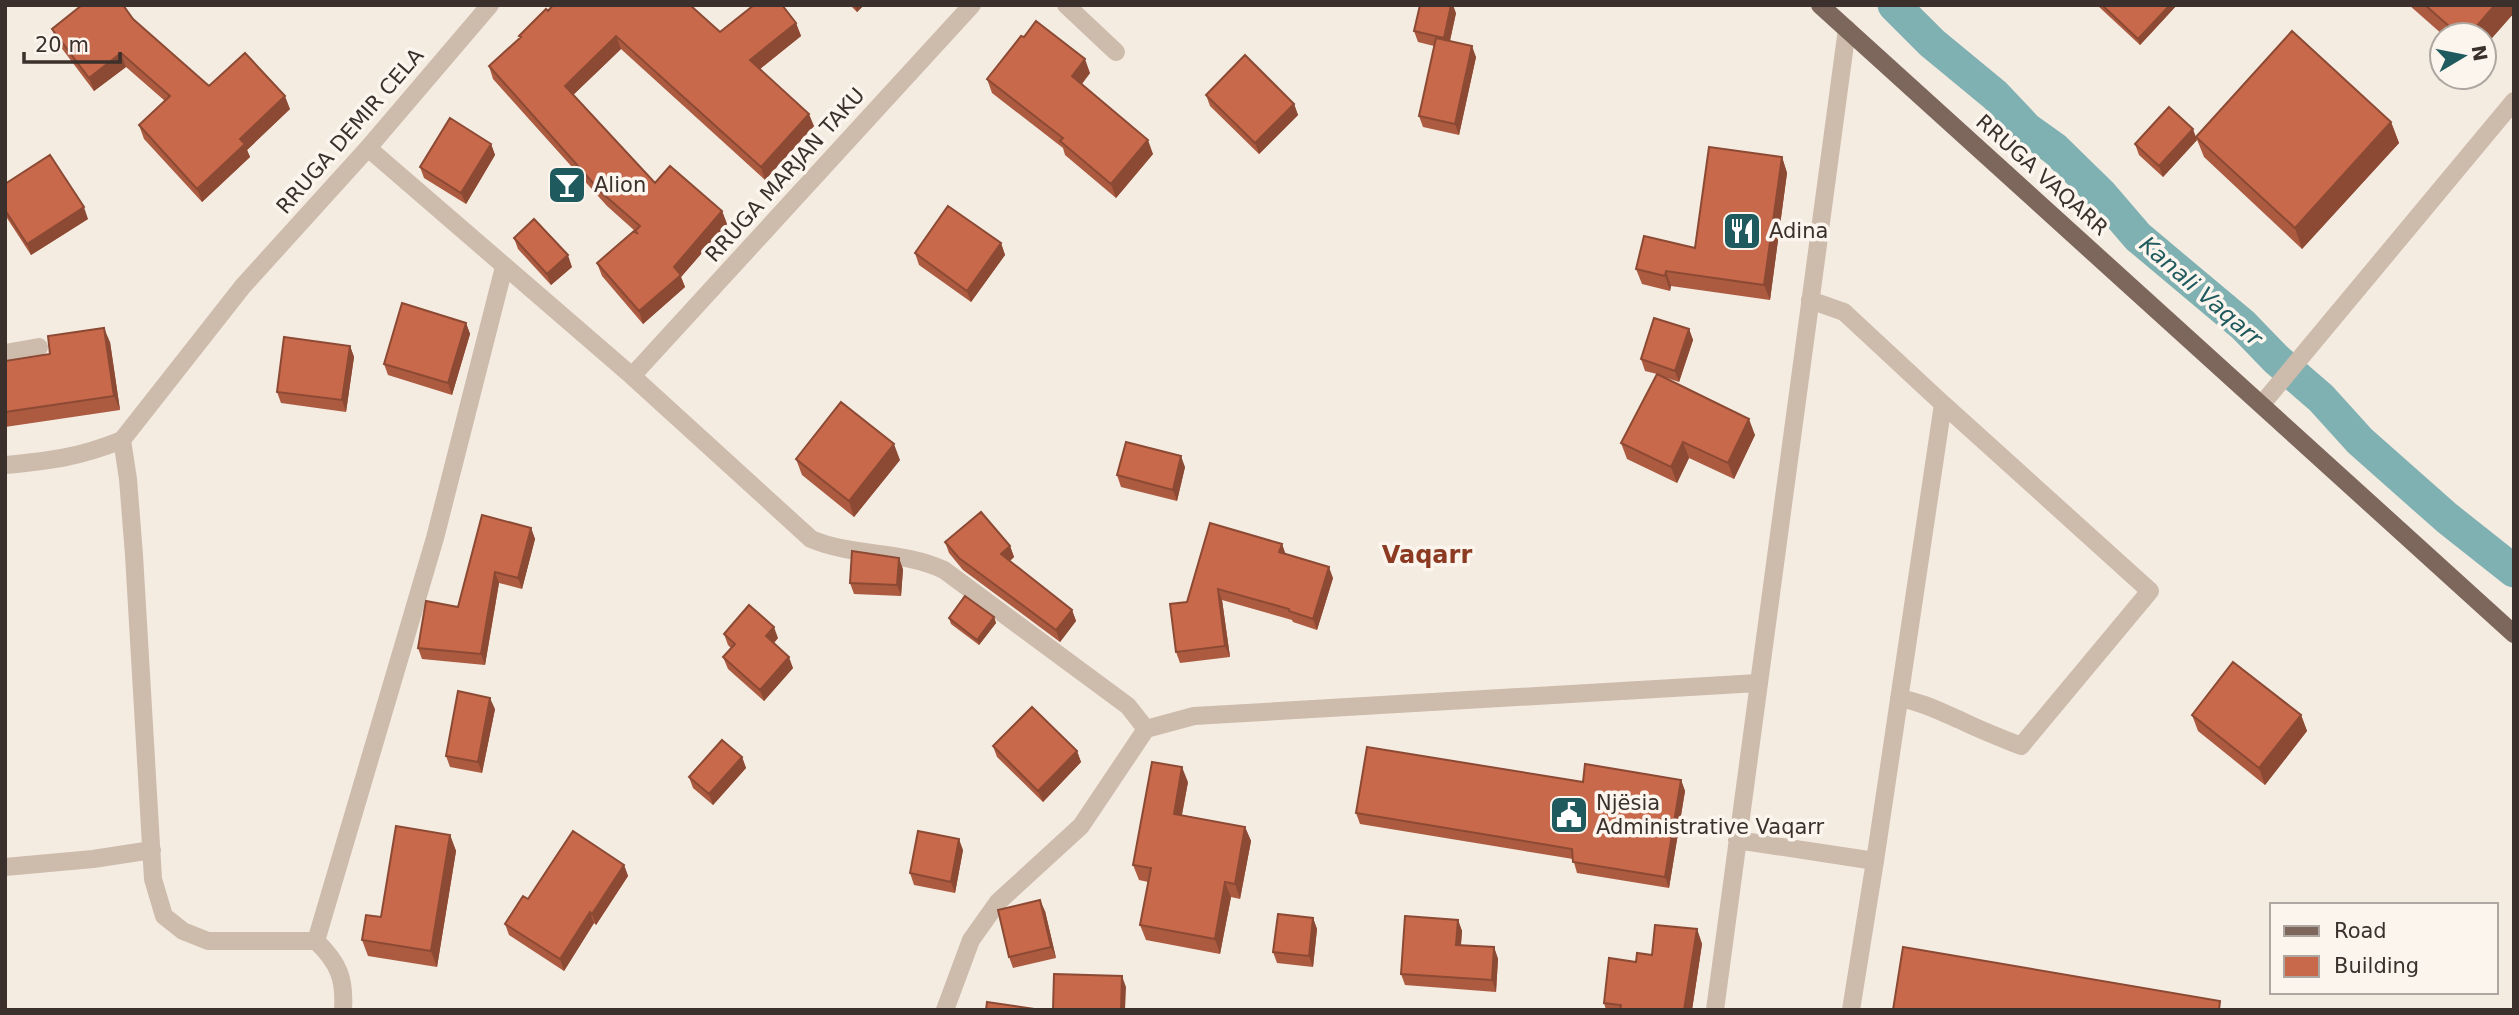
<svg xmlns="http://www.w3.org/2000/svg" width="2519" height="1015" viewBox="0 0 2519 1015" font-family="'DejaVu Sans',sans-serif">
	<rect width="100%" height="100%" fill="#f4ebe1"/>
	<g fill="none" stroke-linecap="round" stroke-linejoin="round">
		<path stroke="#7fb0b2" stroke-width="33" d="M1894,5l38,38 63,52 32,34 28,20 46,45 37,43 105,88 34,35 44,38 39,43 87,77 67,53"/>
		<path stroke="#cdbbac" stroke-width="18" d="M1066,5l50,47
			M5,353l34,-6
			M5,465c45,-4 75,-8 117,-25l6,39 6,76 19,324 11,37 19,15 25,10h108c23,22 29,38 27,69
			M5,867l88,-8 59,-9"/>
		<path stroke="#cdbbac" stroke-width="18" d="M368,148l264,228 179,163c42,18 91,11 133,31l184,136 18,23
			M1810,300l34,12 99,92 -68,457 -24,149
			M632,376l340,-371
			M2262,404l252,-303
			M122,440l121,-154 125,-138 122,-143
			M1899,698c23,4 40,13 61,22 20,10 41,18 61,26l129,-155 -207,-187
			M1737,840l138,21
			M316,941l119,-403 69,-271
			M945,1010l26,-70 27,-38 83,-76 65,-97 48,-13 564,-33
			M1715,1010l132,-981"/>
		<path stroke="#7d675c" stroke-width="18" d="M1820,5l694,629"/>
	</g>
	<path fill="#ac5a40" d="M850,5h14l-7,7z
		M2097,5h80l-37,40z
		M2409,5h105v8l-30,34v-12h-41z
		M548,11l172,21 76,-9 5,13 -41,33 54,57 -49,54 -144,-131 -48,46 82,88 67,28 5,13 -46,53 4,10 -42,37 -41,-48 -5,-13 39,-30 -1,-2 -28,-25 -114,-127 -4,-13 31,-28 -1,-2z
		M1456,13l-6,28 26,16 -17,78 -36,-8 -4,-11 15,-70 -16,-4 -4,-11z
		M133,19l76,67 81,23 -43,41 3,7 -48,45 -58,-63 -5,-14 26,-24 -39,-34 -32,24 -37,-49 -5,-13z
		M1090,73l-8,11 71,70 -37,44 -51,-43 -2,-7 -71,-55 -5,-14z
		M1206,95l88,9 4,11 -39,39 -49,-48z
		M2391,122l8,21 -97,106 -98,-92 -8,-20z
		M2197,140l-34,37 -24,-22 -4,-11z
		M491,144l4,11 -29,49 -42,-26 -4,-11z
		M1782,157l5,16 -17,127 -99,-14 -1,5 -28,-7 -6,-15 59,-21z
		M5,184l83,35 -57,36 -26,-40z
		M514,238l58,29 -21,18 -33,-36z
		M1001,243l4,12 -34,47 -52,-37 -4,-12z
		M466,323l4,11 -18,61 -64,-20 -4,-11z
		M1689,329l4,11 -14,42 -21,-7 97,60 -21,44 -45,-21 -12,25 -50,-24 -6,-16 36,-69 -12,-3 -4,-12z
		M110,342l10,68 -115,17v-66l45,-7z
		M350,346l4,11 -8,55 -65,-9 -4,-11z
		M796,459l104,1 -46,57 -52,-42z
		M1185,467l-8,34 -56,-14 -4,-12z
		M531,528l4,11 -13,50 -23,-6 -14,82 -63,-6 -4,-11 40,-41z
		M945,542l65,4 4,11 -4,4 62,49 4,11 -16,21 -97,-72 -14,-17z
		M1282,544l3,10 48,24 -16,52 -24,-8 -1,-2 -70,-20 8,57 -50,6 -4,-11 11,-50z
		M903,569l-2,27 -47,-2 -4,-11z
		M994,617l2,6 -17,22 -28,-21 -2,-6z
		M724,634l54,4 -4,5 19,25 -29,33 -36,-32 -5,-12 8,-9 -3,-3z
		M495,709l-13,64 -32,-6 -4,-11z
		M2192,715h109l6,16 -42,54 -67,-54z
		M993,746l84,5 4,11 -38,40 -46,-45z
		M742,757l4,11 -33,37 -20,-17 -4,-11z
		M1681,780l4,11 -16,97 -92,-15 -4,-14 -213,-35 -4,-11 227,-31z
		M1188,782l-6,33 63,12 6,14 -11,58 -9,-2 -11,57 -74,-14 -6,-15 8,-43 -9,-2 -6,-15z
		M450,835l6,16 -19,116 -69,-11 -6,-16z
		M963,850l-8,43 -41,-8 -4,-12z
		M624,865l4,11 -32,49 -2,-2 -30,48 -55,-36 -4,-11 23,-25z
		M1045,911l11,47 -43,10 -4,-11z
		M1313,918l4,11 -4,38 -36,-4 -4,-11z
		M1458,920l4,11 -1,14 33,2 4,12 -2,33 -91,-7 -4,-11z
		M1697,929l5,15 -10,66h-86l-2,-7 32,-41 16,-7z"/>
	<path fill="#8c4a34" d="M857,5h7l-7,7 -2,-5z
		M1451,5h2l3,8 -8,36 -4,-11z
		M2170,5h7l-37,40 -2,-6z
		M2495,5h19v8l-30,34v-12h-15z
		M796,23l5,13 -46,37 -5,-13z
		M616,36l5,13 -52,50 -4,-13z
		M1472,46l4,11 -17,78 -4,-11z
		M121,53l5,14 -32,24 -5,-13z
		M1085,59l5,14 -13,17 -5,-14z
		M285,96l5,13 -43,41 3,7 -48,45 -5,-13 43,-50z
		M1294,104l4,11 -39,39 -4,-11z
		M809,114l5,12 -49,54 -4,-13z
		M2391,122l8,21 -97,106 -7,-21z
		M2193,129l4,11 -34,37 -4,-11z
		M1148,140l5,14 -37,44 -5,-14z
		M491,144l4,11 -29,49 -5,-11z
		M1782,157l5,16 -17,127 -6,-15z
		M84,207l4,12 -57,36 -4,-11z
		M722,211l5,13 -46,53 4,10 -42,37 -4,-13 35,-44z
		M1001,243l4,12 -34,47 -4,-11z
		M568,255l4,12 -21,18 -4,-11z
		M1666,271l5,15 -1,5 -5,-15z
		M466,323l4,11 -18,61 -4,-12z
		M104,328l6,14 10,68 -6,-14z
		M1689,329l4,11 -14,42 -4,-11z
		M350,346l4,11 -8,55 -4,-12z
		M1749,419l6,16 -21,44 -6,-16z
		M1683,442l6,16 -12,25 -6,-16z
		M894,444l6,16 -46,57 -5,-16z
		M1181,456l4,11 -8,34 -4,-11z
		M531,528l4,11 -13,50 -4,-11z
		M1282,544l4,11 -7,-3z
		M1010,546l4,11 -9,8 -4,-11z
		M899,558l4,11 -2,27 -4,-11z
		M1329,567l4,11 -16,52 -4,-11z
		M495,572l4,11 -14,82 -4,-11z
		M1218,589l4,11 8,57 -5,-11z
		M1072,610l4,11 -16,21 -4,-12z
		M994,617l2,6 -17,22 -2,-5z
		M774,627l4,11 -8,9 -4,-11z
		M789,657l4,11 -29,33 -4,-11z
		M490,698l5,11 -13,64 -4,-11z
		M2301,715l6,16 -42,54 -6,-17z
		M1077,751l4,11 -38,40 -5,-11z
		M742,757l4,11 -33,37 -4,-11z
		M1182,767l6,15 -9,47 -5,-15z
		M1681,780l4,11 -16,97 -4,-11z
		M1245,827l6,14 -11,58 -5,-15z
		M450,835l6,16 -19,116 -6,-16z
		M959,839l4,11 -8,43 -4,-11z
		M624,865l4,11 -32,49 -4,-11z
		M1225,882l6,15 -11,57 -5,-15z
		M1040,900l5,11 11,47 -5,-11z
		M590,912l4,11 -30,48 -4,-12z
		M1313,918l4,11 -4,38 -4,-11z
		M1458,920l4,11 -2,25 -4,-11z
		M1697,929l5,15 -10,66h-8z
		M1494,947l4,12 -2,33 -4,-12z
		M1122,976l4,11 -1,23h-4z"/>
	<path fill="#c8694b" stroke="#8c4a34" stroke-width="2" d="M82,5h41l10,14 76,67 36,-33 40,43 -45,43 5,5 -48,45 -58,-64 31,-29 -49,-43 -32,25 -37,-49z
		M553,5h137l30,27 34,-27h28l14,18 -46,37 59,54 -48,53 -145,-131 -51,50 90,97 15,-17 52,45 -48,56 7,8 -42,36 -42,-48 37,-32 4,3 -3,-3 5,-5 -38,-33 -113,-127 32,-29 -2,-1 27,-27 2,2z
		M1420,5h31l-7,33 -30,-7z
		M2102,5h68l-32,34z
		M2425,5h70l-26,30h-10z
		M1036,21l49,38 -13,17 76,64 -37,44 -51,-43 3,-3 -76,-59 34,-43 3,1z
		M2292,31l99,91 -96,106 -99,-91z
		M1436,38l36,8 -17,78 -36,-8z
		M1245,55l49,49 -39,39 -49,-48z
		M2169,107l24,22 -34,37 -24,-22z
		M450,118l41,26 -30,49 -41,-26z
		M1709,147l73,10 -18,128 -98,-14 -1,5 -29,-7 8,-33 51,12z
		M50,155l34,52 -57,37 -22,-34v-26z
		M948,206l53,37 -34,48 -52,-38z
		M534,219l34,36 -21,19 -33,-36z
		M402,303l64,20 -18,60 -64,-19z
		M1654,318l35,11 -14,42 -34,-12z
		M104,328l10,68 -109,16v-51l45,-7 -2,-18z
		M284,337l66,9 -8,54 -65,-8z
		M1657,374l92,45 -21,44 -45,-21 -12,25 -50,-24z
		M841,402l53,42 -45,57 -53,-42z
		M1126,442l55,14 -8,34 -56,-15z
		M981,512l29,34 -9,8 71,56 -16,20 -97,-72 -14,-16z
		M482,515l49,13 -13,50 -23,-6 -14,82 -63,-6 8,-47 32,6z
		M1210,523l72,21 -3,8 50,15 -16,52 -24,-8v-2l-71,-20 7,57 -49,6 -6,-48 17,-2z
		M852,551l47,7 -2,27 -47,-2z
		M965,596l29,21 -17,23 -28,-22z
		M749,605l25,22 -8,9 23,21 -29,33 -37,-33 12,-13 -11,-10z
		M2233,662l68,53 -42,53 -67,-53z
		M458,691l32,7 -12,64 -32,-6z
		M1032,707l45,44 -39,40 -45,-45z
		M722,740l20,17 -33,37 -20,-17z
		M1367,747l216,35 2,-18 96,16 -16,97 -92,-15 -1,-13 -216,-36z
		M1152,762l30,5 -8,47 71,13 -10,57 -10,-2 -10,57 -75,-14 11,-57 -18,-3z
		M396,826l54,9 -19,116 -69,-11 4,-25 15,2z
		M573,831l51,34 -32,49 -2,-2 -30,47 -55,-35 18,-28 5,3z
		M918,831l41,8 -8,43 -41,-9z
		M1040,900l11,47 -42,10 -11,-47z
		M1278,914l35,4 -4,38 -36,-4z
		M1405,916l53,4 -2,25 38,2 -2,33 -91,-6z
		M1655,925l42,4 -13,81h-64l1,-5 -17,-2 5,-45 27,4 1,-9 15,2z
		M1903,947l317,54 -1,9h-326z
		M1054,974l68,2 -1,34h-68z
		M987,1002l54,8h-55z"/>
	<defs>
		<symbol id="bar-square" viewBox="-11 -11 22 22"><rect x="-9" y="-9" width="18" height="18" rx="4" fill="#1f5a5e" stroke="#fbf5ee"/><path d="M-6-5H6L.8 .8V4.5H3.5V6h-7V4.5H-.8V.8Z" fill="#fff"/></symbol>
		<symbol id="restaurant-square" viewBox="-11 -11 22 22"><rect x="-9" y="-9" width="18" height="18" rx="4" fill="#1f5a5e" stroke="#fbf5ee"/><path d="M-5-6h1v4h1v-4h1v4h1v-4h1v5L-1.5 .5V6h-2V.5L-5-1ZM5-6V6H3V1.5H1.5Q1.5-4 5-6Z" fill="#fff"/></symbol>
		<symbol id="civic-square" viewBox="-11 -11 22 22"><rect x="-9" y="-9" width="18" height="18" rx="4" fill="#1f5a5e" stroke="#fbf5ee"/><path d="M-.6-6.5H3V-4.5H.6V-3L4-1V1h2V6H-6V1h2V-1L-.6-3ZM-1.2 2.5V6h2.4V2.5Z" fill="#fff"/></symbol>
	</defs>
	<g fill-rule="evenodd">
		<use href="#bar-square" x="545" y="163" width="44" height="44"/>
		<use href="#restaurant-square" x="1720" y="209" width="44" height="44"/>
		<use href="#civic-square" x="1547" y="793" width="44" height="44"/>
	</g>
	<g text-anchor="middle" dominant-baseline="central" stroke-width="7" stroke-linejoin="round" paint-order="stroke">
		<g font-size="21" fill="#3b302b" stroke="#fbf5ee">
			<text transform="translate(350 131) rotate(-49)">RRUGA DEMIR CELA</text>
			<text transform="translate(785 175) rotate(-48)">RRUGA MARJAN TAKU</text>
			<text transform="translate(2042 175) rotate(42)">RRUGA VAQARR</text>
		</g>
		<g font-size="21" fill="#3b302b" stroke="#fbf5ee" text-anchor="start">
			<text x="594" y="185">Alion</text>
			<text x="1769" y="231">Adina</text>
			<text x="1596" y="803">Njësia<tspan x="1596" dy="24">Administrative Vaqarr</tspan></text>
		</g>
		<g font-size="23" font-style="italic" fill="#1f5a5e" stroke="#fbf5ee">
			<text transform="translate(2201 291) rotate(41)">Kanali Vaqarr</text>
		</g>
		<g font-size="24" font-weight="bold" fill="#8c3b22" stroke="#fbf5ee">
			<text x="1427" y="555">Vaqarr</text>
		</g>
	</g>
	<rect width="2519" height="1015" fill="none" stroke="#3b302b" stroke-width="14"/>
	<rect x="2270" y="903" width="228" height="91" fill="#fbf5ee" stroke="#aea6a0" stroke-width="2"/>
	<rect x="2284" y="926" width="35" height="10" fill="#7d675c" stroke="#aea6a0" stroke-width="2"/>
	<text x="2334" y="938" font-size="21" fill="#3b302b">Road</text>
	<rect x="2284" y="956" width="35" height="21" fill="#c8694b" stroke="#aea6a0" stroke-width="2"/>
	<text x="2334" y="973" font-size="21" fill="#3b302b">Building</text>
	<g transform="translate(2463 56) rotate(80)"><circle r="33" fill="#fbf5ee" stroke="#aea6a0" stroke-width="2"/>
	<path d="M0-5L12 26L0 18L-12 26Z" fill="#1f5a5e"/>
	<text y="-10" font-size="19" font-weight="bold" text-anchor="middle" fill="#3b302b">N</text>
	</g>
	<path d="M24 52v10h96v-10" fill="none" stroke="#3b302b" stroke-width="3.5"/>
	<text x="35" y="52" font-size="21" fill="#3b302b" stroke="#fbf5ee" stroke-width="5" paint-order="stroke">20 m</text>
</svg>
